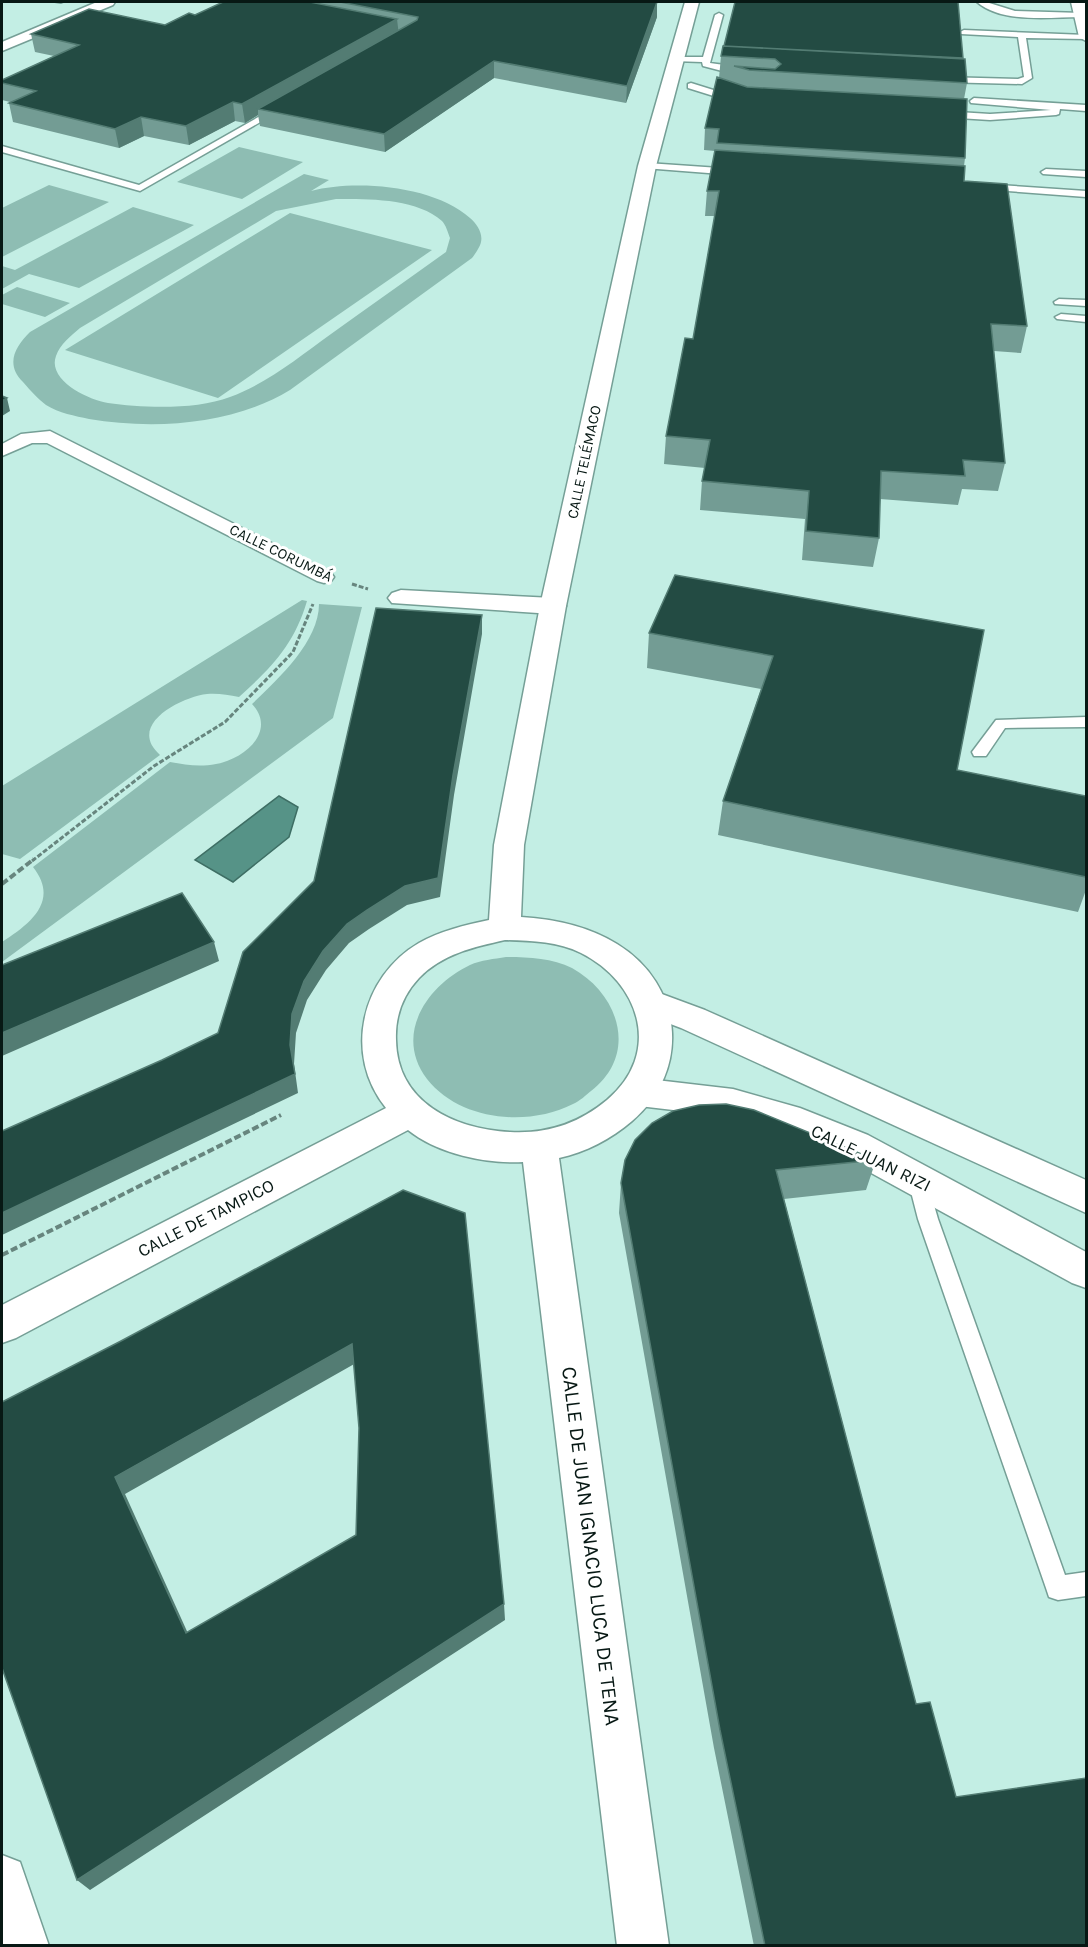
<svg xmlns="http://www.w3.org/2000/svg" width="1088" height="1947" viewBox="0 0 1088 1947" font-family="Karla,sans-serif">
	<rect width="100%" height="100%" fill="#c3eee4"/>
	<path fill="#8ebdb3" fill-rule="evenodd" d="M239,147l64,15 -61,37 -65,-17z
		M304,174l25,6 -18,11c45,-12 124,-5 159,27 7,6 13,15 11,24 -1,5 -6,12 -9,16l-182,132c-57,35 -136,40 -201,29 -14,-3 -30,-6 -43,-14 -8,-6 -16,-15 -23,-23 -18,-18 -8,-35 7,-50zM336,199c32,0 80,-1 106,22 4,4 6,12 8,17l-4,14c-38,27 -77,55 -115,82 -32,23 -63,49 -101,63 -34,13 -87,11 -122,6 -20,-3 -61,-23 -52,-47 4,-12 15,-20 24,-28l196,-117z
		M49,185l60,17 -107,55v-49z
		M133,207l61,18 -115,63 -50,-14 -27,15v-23l13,4z
		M290,213l142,37 -214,148 -153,-48z
		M17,287l53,16 -25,14 -43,-13v-9z
		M302,600l5,1c-13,44 -35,66 -68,96 -11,-2 -21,-4 -32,-3 -26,3 -81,31 -47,61l-140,104 -18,-5v-68z
		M319,604l43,3 -29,111 -331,244v-20c28,-18 58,-41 31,-75l137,-105c16,3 30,5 46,2 29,-5 61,-33 36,-60 25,-24 67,-62 67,-100z
		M506,957c22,0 46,1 66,11 47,26 67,86 19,123 -5,4 -11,10 -18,13 -45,23 -113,17 -146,-25 -34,-45 1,-94 43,-114 11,-5 24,-6 36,-8z"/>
	<path fill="#569387" stroke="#3e6e64" stroke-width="1.5" d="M279,796l19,11 -9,30 -56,45 -38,-22z"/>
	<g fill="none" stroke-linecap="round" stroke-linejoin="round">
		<defs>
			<path id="service" d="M977,2h9l29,9 67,2 4,2 -4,2c-32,0 -79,7 -105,-15z
				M719,13l4,2 -13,48c12,2 23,2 35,4v4l-19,1 -23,-6 -1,-4 -29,-1v-4h30l12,-42z
				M964,30l122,5v4l-60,-1 6,40 -10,6 -82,-2 -1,-2 4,-3 75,2 6,-2 -6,-40 -57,-3 -1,-2z
				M691,83l48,15 1,2 -4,3 -48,-15v-4z
				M974,98l112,7v6l-26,-2 -1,5 -3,1 -66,5 -48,-3 -4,-3 4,-3 48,3 61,-4 -80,-7 -1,-2z
				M276,107l7,2 -143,82 -138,-39v-6l137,39z
				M647,163l87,6 5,3 -5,3 -90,-7 -2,-2z
				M1046,169l40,2v6l-43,-3 -2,-2z
				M984,184l102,7v6l-105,-8v-4z
				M1059,299l27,1v6l-31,-2 -1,-2z
				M1061,314l25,2v6l-29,-3 -2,-2z
				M1086,717v10l-81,1 -19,28h-12l-2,-4 24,-32z
				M918,1171l7,3 13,45 127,356 21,-3v24l-28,4 -9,-3 -3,-9 -128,-369 -10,-39 3,-6z"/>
			<path id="pedestrian" d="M50,431l281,142 3,4 -3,4 -7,2 -7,-2 -270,-138h-15l-30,13v-12l19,-10z"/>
			<path id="minor" d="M97,2h18l-2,3 -111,46v-9z
				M1071,2h14l1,39 -7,-4z
				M401,590l152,8 9,3 4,5 -4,5 -9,3 -161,-11 -4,-5 4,-5z
				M651,990l54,20 381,170v33l-405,-185 -42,-16 -5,-9 5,-9z
				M639,1078l94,11 67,19 68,27 218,117v36l-14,-5 -230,-126 -62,-26 -47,-14 -94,-11 -12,-4 -6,-10 6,-10z
				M2,1855l18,7 29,84h-47z"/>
			<path id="tertiary" d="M685,2h14l-43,164 -90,440 -42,239 -3,72c33,2 67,9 96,27 67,41 74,127 15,177 -21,18 -46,31 -73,37l110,788h-52l-94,-784c-37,2 -85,-8 -115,-32l-392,208 -14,5v-38l384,-197c-43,-53 -25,-131 33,-165 21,-12 46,-18 70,-23l5,-75 46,-239 98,-440zM505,940c26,1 52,1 76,13 60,30 81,101 26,147 -29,24 -60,34 -97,32 -55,-3 -113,-29 -114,-92 -1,-24 7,-45 23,-62 23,-24 55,-31 86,-38z"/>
		</defs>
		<use href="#service" stroke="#759f96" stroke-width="3"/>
		<use href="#pedestrian" stroke="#759f96" stroke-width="3"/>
		<use href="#minor" stroke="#759f96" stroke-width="3"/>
		<use href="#tertiary" stroke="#759f96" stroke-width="3"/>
		<path stroke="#67857e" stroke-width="3" stroke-dasharray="5 2" stroke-linecap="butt" d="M352,584l16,5
			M32,861l122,-95 71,-44 68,-70 20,-48"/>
		<path stroke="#67857e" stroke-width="4" stroke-dasharray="7 3" stroke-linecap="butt" d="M2,884l32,-25
			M2,1255l279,-140"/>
		<use href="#service" fill="#fff" fill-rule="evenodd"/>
		<use href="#pedestrian" fill="#fff" fill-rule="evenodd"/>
		<use href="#minor" fill="#fff" fill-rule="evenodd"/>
		<use href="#tertiary" fill="#fff" fill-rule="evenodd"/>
	</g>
	<path fill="#739c94" d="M48,2h18l-5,2z
		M223,2h434v15l-31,86 -132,-25 -109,74 -125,-26 -2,-11 -13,8 -10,-2 -46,24 -45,-9 -25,12 -106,-26 -4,-19 1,-1 -8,-2v-20l52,-24 -19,-4 -4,-18 134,-9 30,-10z
		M721,56l241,3 5,24 -3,16 1,59 -1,8v15l63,145 -6,27 -27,-2 11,112 -7,28 -36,-2 -4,16 -78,-6 -1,39 -6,29 -71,-7 3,-41 -105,-9 2,-29 3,-13 -41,-4 2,-28 27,-97 22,-123h-10l2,-25 8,-40 -11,-1 1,-22 14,-50z
		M675,575l282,195 129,26v94l-8,22 -360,-77 5,-34 38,-112 -114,-21 2,-35z
		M876,1160l-10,30 -82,9 132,505 40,93 130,149h-332l-40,-198 -95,-535 2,-30z"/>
	<path fill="#537c73" d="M657,2v15l-31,86 1,-17z
		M397,19l2,17 -141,73v6l-13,8 -3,-19z
		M494,61v17l-109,74 -1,-18z
		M233,102l2,19 -46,24 -3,-19z
		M141,117l3,19 -25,12 -4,-19z
		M7,398l3,13 -8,5v-15z
		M482,615v19l-28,161 -14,102 -33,8 -38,24 -20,14 -23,27 -19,30 -11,33 -2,31 4,29 -296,142v-22l288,-168 2,-31 12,-33 19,-30 130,-176z
		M214,942l5,19 -217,95v-23z
		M352,1344l4,19 -231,131 70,155 -9,-16 -71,-156z
		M504,1604l1,16 -415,270 -13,-10z"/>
	<path fill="#234b43" stroke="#537c73" stroke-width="1.5" fill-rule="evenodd" d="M223,2h87l87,17 -155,85 -9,-2 -47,24 -45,-9 -26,12 -106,-26 27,-12 -34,-8v-3l77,-35 -48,-11 58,-25 76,16 24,-12 6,2z
		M340,2h317l-30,84 -133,-25 -110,73 -126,-25 159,-89 1,-3z
		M735,2h223l5,56 -239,-12z
		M723,46l242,13 2,24 -218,-13 -15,-4 41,3 6,-5 -6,-5 -54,-3z
		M717,77l30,10 220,12 -2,59 -248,-15 2,-14 -14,-1z
		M715,150l250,16 -1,15 43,3 20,142 -36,-2 14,139 -42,-3 2,16 -84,-5 -2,67 -73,-7 3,-40 -107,-10 8,-41 -44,-4 19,-98 8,1 26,-148h-12z
		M2,396l5,2 -5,3z
		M675,575l309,55 -27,140 129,26v81l-363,-76 50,-145 -124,-23z
		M376,608l106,7 -29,160 -15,103 -33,8 -38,24 -20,14 -24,27 -19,30 -12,33 -2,31 5,29 -293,139v-82l160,-71 56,-27 25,-81 71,-71z
		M182,893l32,49 -212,91v-68z
		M726,1104l28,6 122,50 -100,10 140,534 14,-2 26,95 130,-19v168h-321l-45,-216 -99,-547 4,-23 10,-20 17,-17 21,-12 26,-6z
		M403,1190l62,23 39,391 -427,276 -75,-212v-266l119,-61zM352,1344l7,84 -3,107 -170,98 -71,-156z"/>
	<g text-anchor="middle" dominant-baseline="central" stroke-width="6" stroke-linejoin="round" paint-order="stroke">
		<g font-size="15" fill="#071814" stroke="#fff">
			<text transform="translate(584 462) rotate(-78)">CALLE TELÉMACO</text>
			<text transform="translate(281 553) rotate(26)">CALLE CORUMBÁ</text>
		</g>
		<g font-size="18" fill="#071814" stroke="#fff">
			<text transform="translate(871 1158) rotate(26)">CALLE JUAN RIZI</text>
			<text transform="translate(206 1218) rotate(-27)">CALLE DE TAMPICO</text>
		</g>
		<g font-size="21" fill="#071814" stroke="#fff">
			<text transform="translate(591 1546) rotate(83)">CALLE DE JUAN IGNACIO LUCA DE TENA</text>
		</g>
	</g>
	<rect width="1088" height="1947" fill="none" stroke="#071814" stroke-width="6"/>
</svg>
